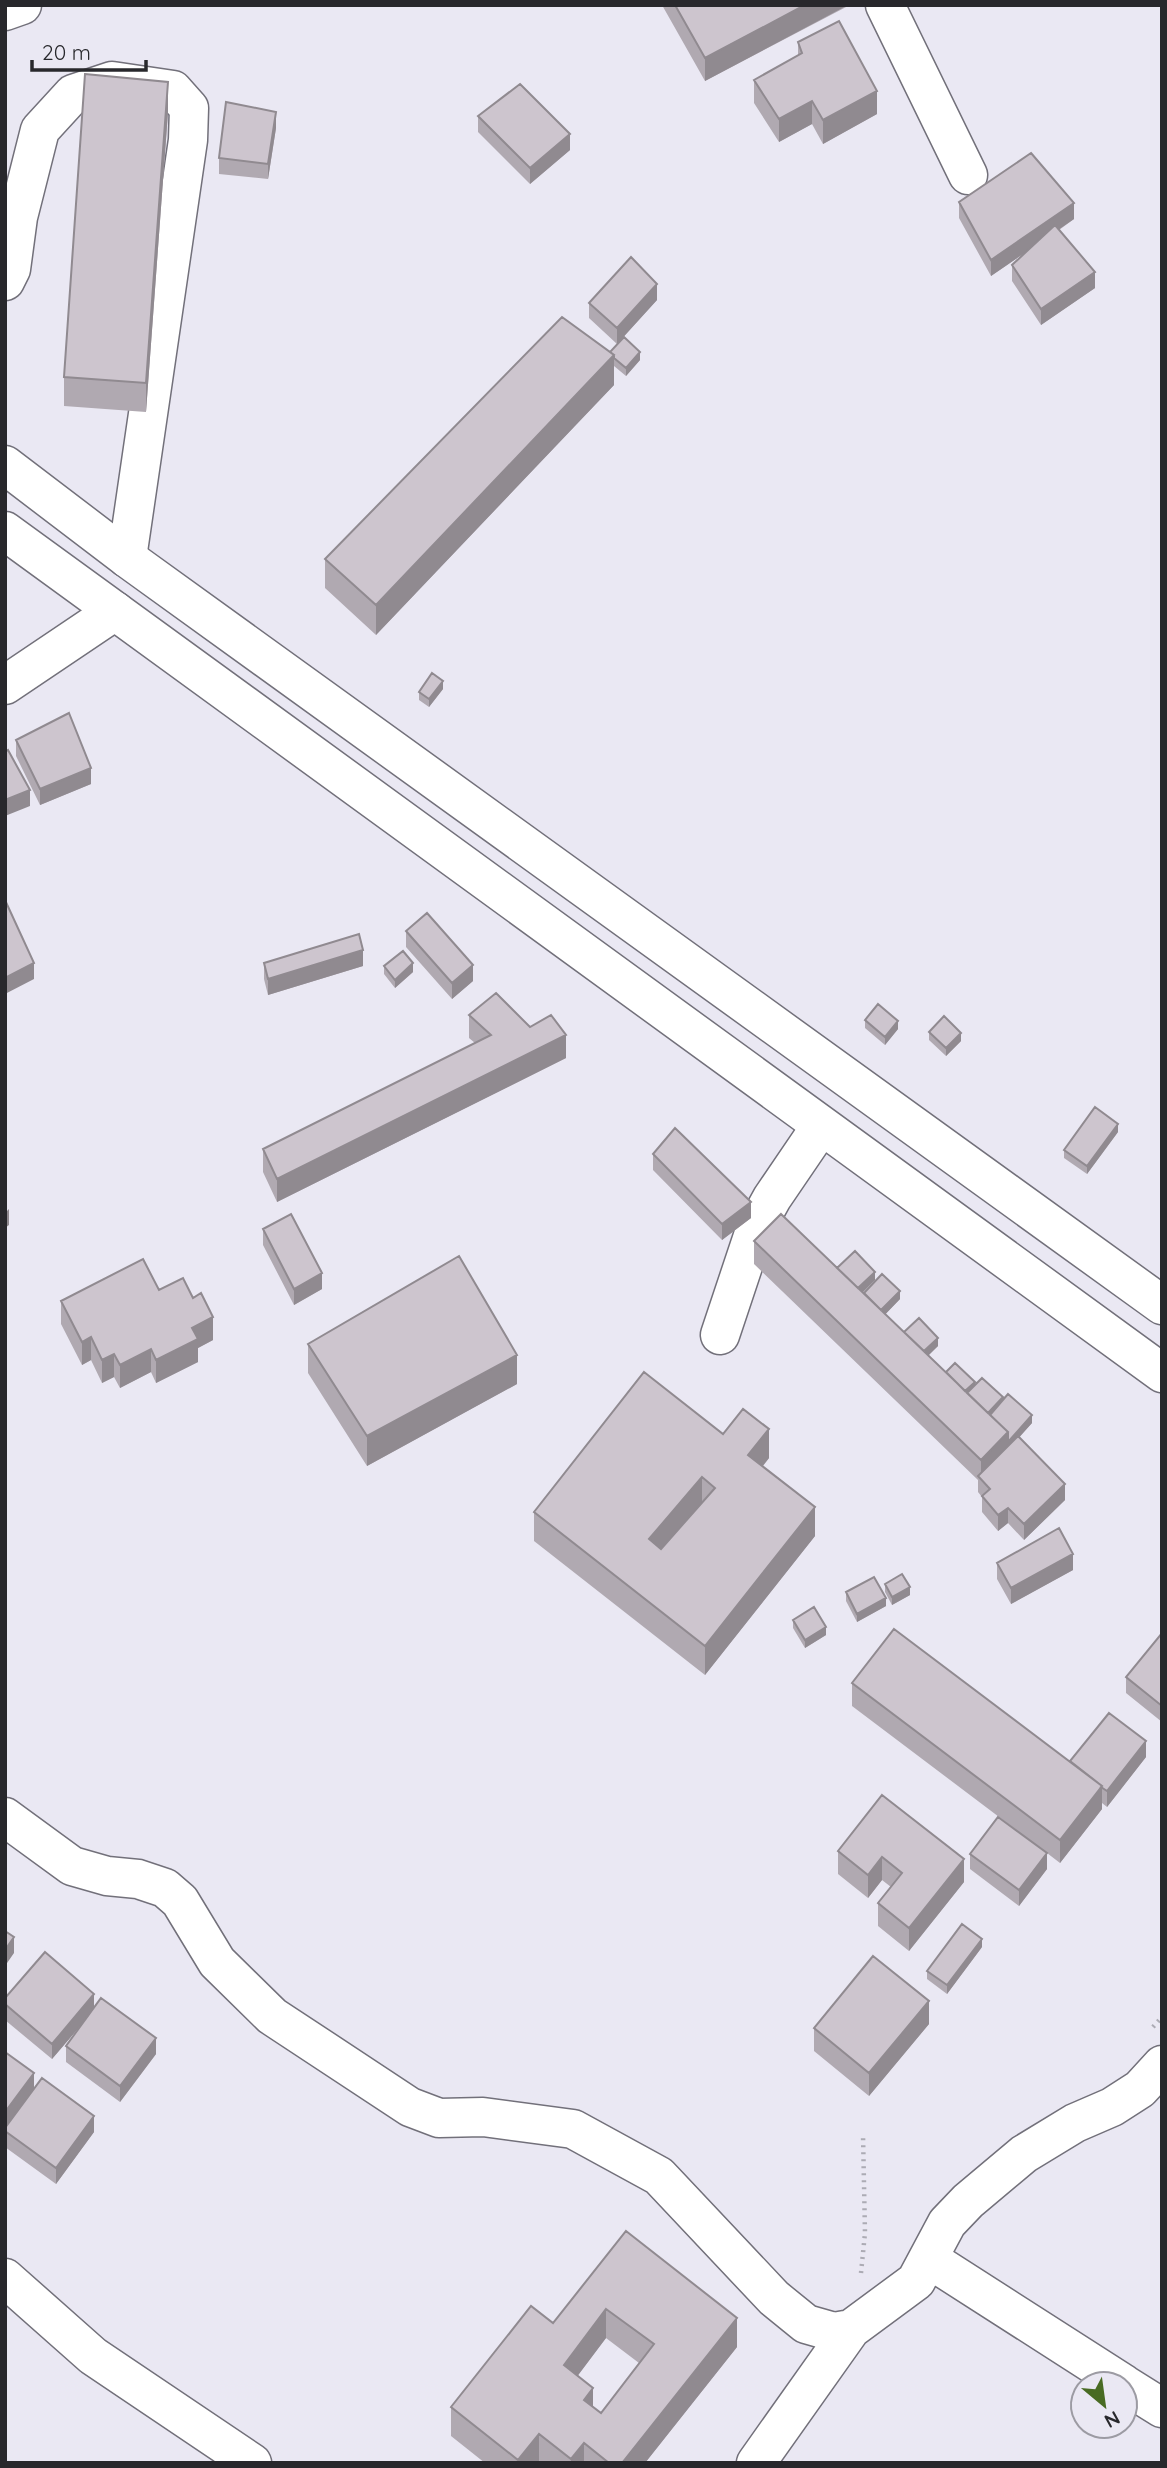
<svg xmlns="http://www.w3.org/2000/svg" width="1167" height="2468" viewBox="0 0 1167 2468" font-family="Quicksand,sans-serif">
	<rect width="100%" height="100%" fill="#eae8f3"/>
	<g fill="none" stroke-linecap="round" stroke-linejoin="round">
		<defs>
			<path id="minor" d="M885,5l83,170
				M5,281l6,-12 7,-52 22,-87 33,-36 39,-13 61,9 16,18 -1,32 -61,418
				M5,685l110,-74
				M720,1335l36,-108 16,-29 49,-72
				M5,1817l67,49 35,10 31,3 27,9 15,13 37,61 55,54 138,91 29,11 44,-1 90,12 86,47 115,122 32,26 28,8 17,-3 65,-48 31,-58 21,-22 56,-47 51,-31 37,-16 28,-18 22,-24
				M929,2259l195,125
				M5,2278l88,78 159,107
				M1125,2385l37,23
				M756,2463l95,-134"/>
			<path id="major" d="M5,11l17,-6"/>
			<path id="highway" d="M5,465l122,93 1035,747
				M5,531l1157,842"/>
		</defs>
		<use href="#minor" stroke="#72707a" stroke-width="41"/>
		<use href="#major" stroke="#72707a" stroke-width="41"/>
		<use href="#highway" stroke="#72707a" stroke-width="41"/>
		<path stroke="#acabb4" stroke-width="4.5" stroke-dasharray="2 5" stroke-linecap="butt" d="M1153,2027l9,-10
			M861,2273l4,-40 -2,-99"/>
		<use href="#minor" stroke="#fff" stroke-width="38"/>
		<use href="#major" stroke="#fff" stroke-width="38"/>
		<use href="#highway" stroke="#fff" stroke-width="38"/>
	</g>
	<path fill="#b0a9b1" fill-rule="evenodd" d="M662,5h186v1l-143,75z
		M798,42l79,72 -54,30 -11,-20 -33,18 -25,-39v-23l44,-25z
		M168,112l-22,300 -82,-6v-29z
		M478,116l92,34 -40,34 -52,-52z
		M276,128l-8,51 -49,-5v-16z
		M959,202l115,17 -15,11 36,58 -54,37 -29,-44v-16l14,-13 -35,24 -32,-58z
		M657,300l-40,44 -28,-26v-15z
		M610,352l30,8 -14,16 -12,-10v19l-238,250 -51,-47v-29z
		M443,689l-14,18 -10,-7v-8z
		M16,740l75,44 -51,21 -24,-49z
		M406,931l67,50 -21,18 -46,-52z
		M264,963l99,3 -95,29 -4,-16z
		M384,966l29,6 -18,16 -11,-14z
		M469,1015l61,12 36,31 -289,144 -14,-30v-23l212,-106 -6,-5z
		M865,1020l33,9 -13,16 -20,-17z
		M929,1032l32,9 -15,15 -17,-16z
		M1118,1132l-31,42 -23,-16v-8z
		M653,1154l98,64 -29,22 -69,-70z
		M263,1229l59,60 -28,16 -31,-60z
		M754,1241l121,39 -12,12 37,7 -15,15 19,18 34,14 -10,9 18,17 57,29 29,22 -13,14 46,63 -41,40 -16,-17 -10,8 -16,-19v-15l-4,-5v-12l-224,-216z
		M159,1290l54,50 -15,8v14l-42,21 -5,-11 -31,16 -6,-11 -12,6 -11,-23 -9,5 -21,-41v-23z
		M308,1344l209,40 -150,82 -59,-93z
		M723,1434l46,24 -6,8 52,70 -110,139 -171,-134v-29z
		M997,1563l76,7 -62,34 -14,-25z
		M885,1584l25,11 -18,10 -7,-13z
		M846,1592l40,14 -29,16 -11,-21z
		M793,1620l33,15 -21,13 -12,-20z
		M1162,1633v89l-36,-29v-16z
		M852,1683l218,78 76,-4 -39,50 -5,-4v6l-42,54 -13,-10v16l-28,37 -49,-37v-15l45,-25 -163,-123z
		M882,1795l82,87 -55,69 -31,-25v-23l13,-16 -9,-7 -14,18 -30,-24v-23z
		M982,1947l-35,47 -20,-15v-8z
		M5,1998l89,10 62,46 -36,48 -54,-40v-16l16,-22 -30,35 -47,-39z
		M929,2024l-60,72 -55,-45v-23z
		M5,2052l29,36 60,44 -38,52 -51,-37z
		M626,2231l111,116 -92,116h-160l-34,-27v-29l102,-84zM606,2338l33,25 -38,50 -8,-6 -15,-32z"/>
	<path fill="#908a90" d="M805,5h43l-143,76v-23z
		M168,82v30l-22,300v-29z
		M877,91v23l-54,30v-24z
		M812,101v23l-33,18v-23z
		M276,112v16l-8,51v-15z
		M570,134v16l-40,34v-16z
		M1074,203v16l-83,57v-16z
		M1095,272v16l-54,37v-16z
		M657,284v16l-40,44v-16z
		M640,352v8l-14,16v-8z
		M614,355v30l-238,250v-30z
		M443,681v8l-14,18v-8z
		M91,768v16l-51,21v-16z
		M30,790v16l-25,10v-16z
		M363,950v16l-95,29v-16z
		M34,963v16l-29,15v-16z
		M413,963v9l-18,16v-8z
		M473,965v16l-21,18v-16z
		M898,1021v8l-13,16v-8z
		M961,1033v8l-15,15v-8z
		M566,1035v23l-289,144v-23z
		M1118,1124v8l-31,42v-8z
		M751,1202v16l-29,22v-16z
		M9,1209v16l-4,3v-15z
		M875,1272v8l-19,19v-8z
		M322,1273v16l-28,16v-16z
		M900,1291v8l-21,22v-8z
		M213,1317v23l-15,8v14l-42,21v-23l36,-32z
		M91,1337v23l-9,5v-23z
		M938,1338v8l-18,18v-9z
		M151,1349v23l-31,16v-23z
		M114,1354v23l-12,6v-23z
		M517,1355v29l-150,82v-30z
		M975,1382v8l-15,7z
		M1003,1397v8l-17,18 -3,-5z
		M1032,1415v8l-51,57v-20l27,-28z
		M769,1429v29l-21,26v-29z
		M702,1477v29l-53,62v-29z
		M1065,1484v16l-41,40v-16z
		M815,1507v29l-110,139v-29z
		M1008,1508v15l-10,8v-16z
		M1073,1554v16l-62,34v-16z
		M910,1587v8l-18,10v-8z
		M886,1598v8l-29,16v-8z
		M826,1627v8l-21,13v-8z
		M1146,1741v16l-39,50v-16z
		M1102,1786v23l-42,54v-23z
		M1047,1853v16l-28,37v-16z
		M882,1857v23l-14,18v-23z
		M964,1859v23l-55,69v-23z
		M14,1937v16l-9,13v-16z
		M982,1939v8l-35,47v-9z
		M94,1994v16l-42,49v-15z
		M929,2001v23l-60,72v-23z
		M156,2038v16l-36,48v-16z
		M34,2073v16l-29,39v-16z
		M94,2116v16l-38,52v-16z
		M606,2309v29l-42,56v-29z
		M737,2318v29l-92,116h-23z
		M593,2388v29l-9,-17z
		M539,2434v29h-21v-3z
		M584,2443v20h-13v-4z"/>
	<path fill="#cdc5ce" stroke="#908a90" stroke-width="2" fill-rule="evenodd" d="M675,5h130l-100,53z
		M839,21l38,70 -54,29 -11,-19 -33,18 -25,-39 48,-27 -4,-11z
		M85,74l83,8 -22,301 -82,-6z
		M520,84l50,50 -40,34 -52,-52z
		M226,102l50,10 -8,52 -49,-6z
		M1031,153l43,50 -83,57 -32,-58z
		M1055,225l40,47 -54,37 -29,-44z
		M631,257l26,27 -40,44 -28,-25z
		M562,317l52,38 -238,250 -51,-46z
		M624,337l16,15 -14,16 -12,-10v-3l-4,-3z
		M432,673l11,8 -14,18 -10,-7z
		M69,713l22,55 -51,21 -24,-49z
		M8,750l22,40 -25,10v-48z
		M5,900l29,63 -29,15z
		M427,913l46,52 -21,18 -46,-52z
		M359,934l4,16 -95,29 -4,-16z
		M403,951l10,12 -18,17 -11,-14z
		M496,993l34,34 21,-12 15,20 -289,144 -14,-30 228,-114 -22,-20z
		M878,1004l20,17 -13,16 -20,-17z
		M944,1016l17,17 -15,15 -17,-16z
		M1095,1107l23,17 -31,42 -23,-16z
		M675,1128l76,74 -29,22 -69,-70z
		M291,1214l31,59 -28,16 -31,-60z
		M781,1214l227,218 -27,28 -227,-219z
		M855,1251l20,21 -17,16 -21,-20z
		M459,1256l58,99 -150,81 -59,-92z
		M143,1259l16,31 24,-12 10,20 8,-5 12,24 -21,11 6,11 -42,21 -5,-11 -31,16 -6,-11 -12,6 -11,-23 -9,5 -21,-41z
		M882,1274l18,17 -19,19 -17,-17z
		M919,1318l19,20 -14,13 -20,-19z
		M955,1363l20,19 -10,9 -19,-19z
		M644,1372l79,62 20,-25 26,20 -21,26 67,52 -110,139 -171,-134zM702,1477l13,11 -54,61 -12,-10z
		M982,1378l21,19 -15,16 -21,-20z
		M1008,1394l24,21 -24,27v-10l-18,-17z
		M1018,1436l47,48 -41,40 -16,-16 -10,7 -16,-19 8,-7 -12,-13z
		M1059,1528l14,26 -62,34 -14,-25z
		M902,1574l8,13 -18,10 -7,-13z
		M874,1577l12,21 -29,16 -11,-22z
		M814,1607l12,20 -21,13 -12,-20z
		M894,1629l208,157 -42,54 -208,-157z
		M1162,1633v73l-36,-29z
		M1109,1713l37,28 -39,50 -6,-4 1,-1 -32,-25z
		M882,1795l82,64 -55,69 -31,-25 24,-30 -20,-16 -14,18 -30,-24z
		M998,1817l49,36 -28,37 -49,-36z
		M962,1924l20,15 -35,46 -20,-14z
		M5,1931l9,6 -9,13z
		M45,1952l49,42 -42,50 -47,-40v-6z
		M873,1956l56,45 -60,72 -55,-45z
		M101,1998l55,40 -36,48 -54,-40z
		M5,2052l29,21 -29,39z
		M42,2078l52,38 -38,52 -51,-37v-3z
		M626,2231l111,87 -115,145h-13l-25,-20 -13,16 -32,-25 -21,26 -67,-53 80,-101 22,17zM606,2309l48,35 -53,69 -17,-13 9,-12 -29,-23z"/>
	<rect width="1167" height="2468" fill="none" stroke="#28282c" stroke-width="14"/>
	<g transform="translate(1104 2405) rotate(151)"><circle r="33" fill="#eae8f3" stroke="#9c9ba3" stroke-width="2"/>
	<path d="M0-5L12 26L0 18L-12 26Z" fill="#496b23"/>
	<text y="-10" font-size="19" font-weight="bold" text-anchor="middle" fill="#28282c">N</text>
	</g>
	<path d="M32 60v10h114v-10" fill="none" stroke="#28282c" stroke-width="3.5"/>
	<text x="42" y="60" font-size="21" fill="#28282c" stroke="#eae8f3" stroke-width="5" paint-order="stroke">20 m</text>
</svg>
